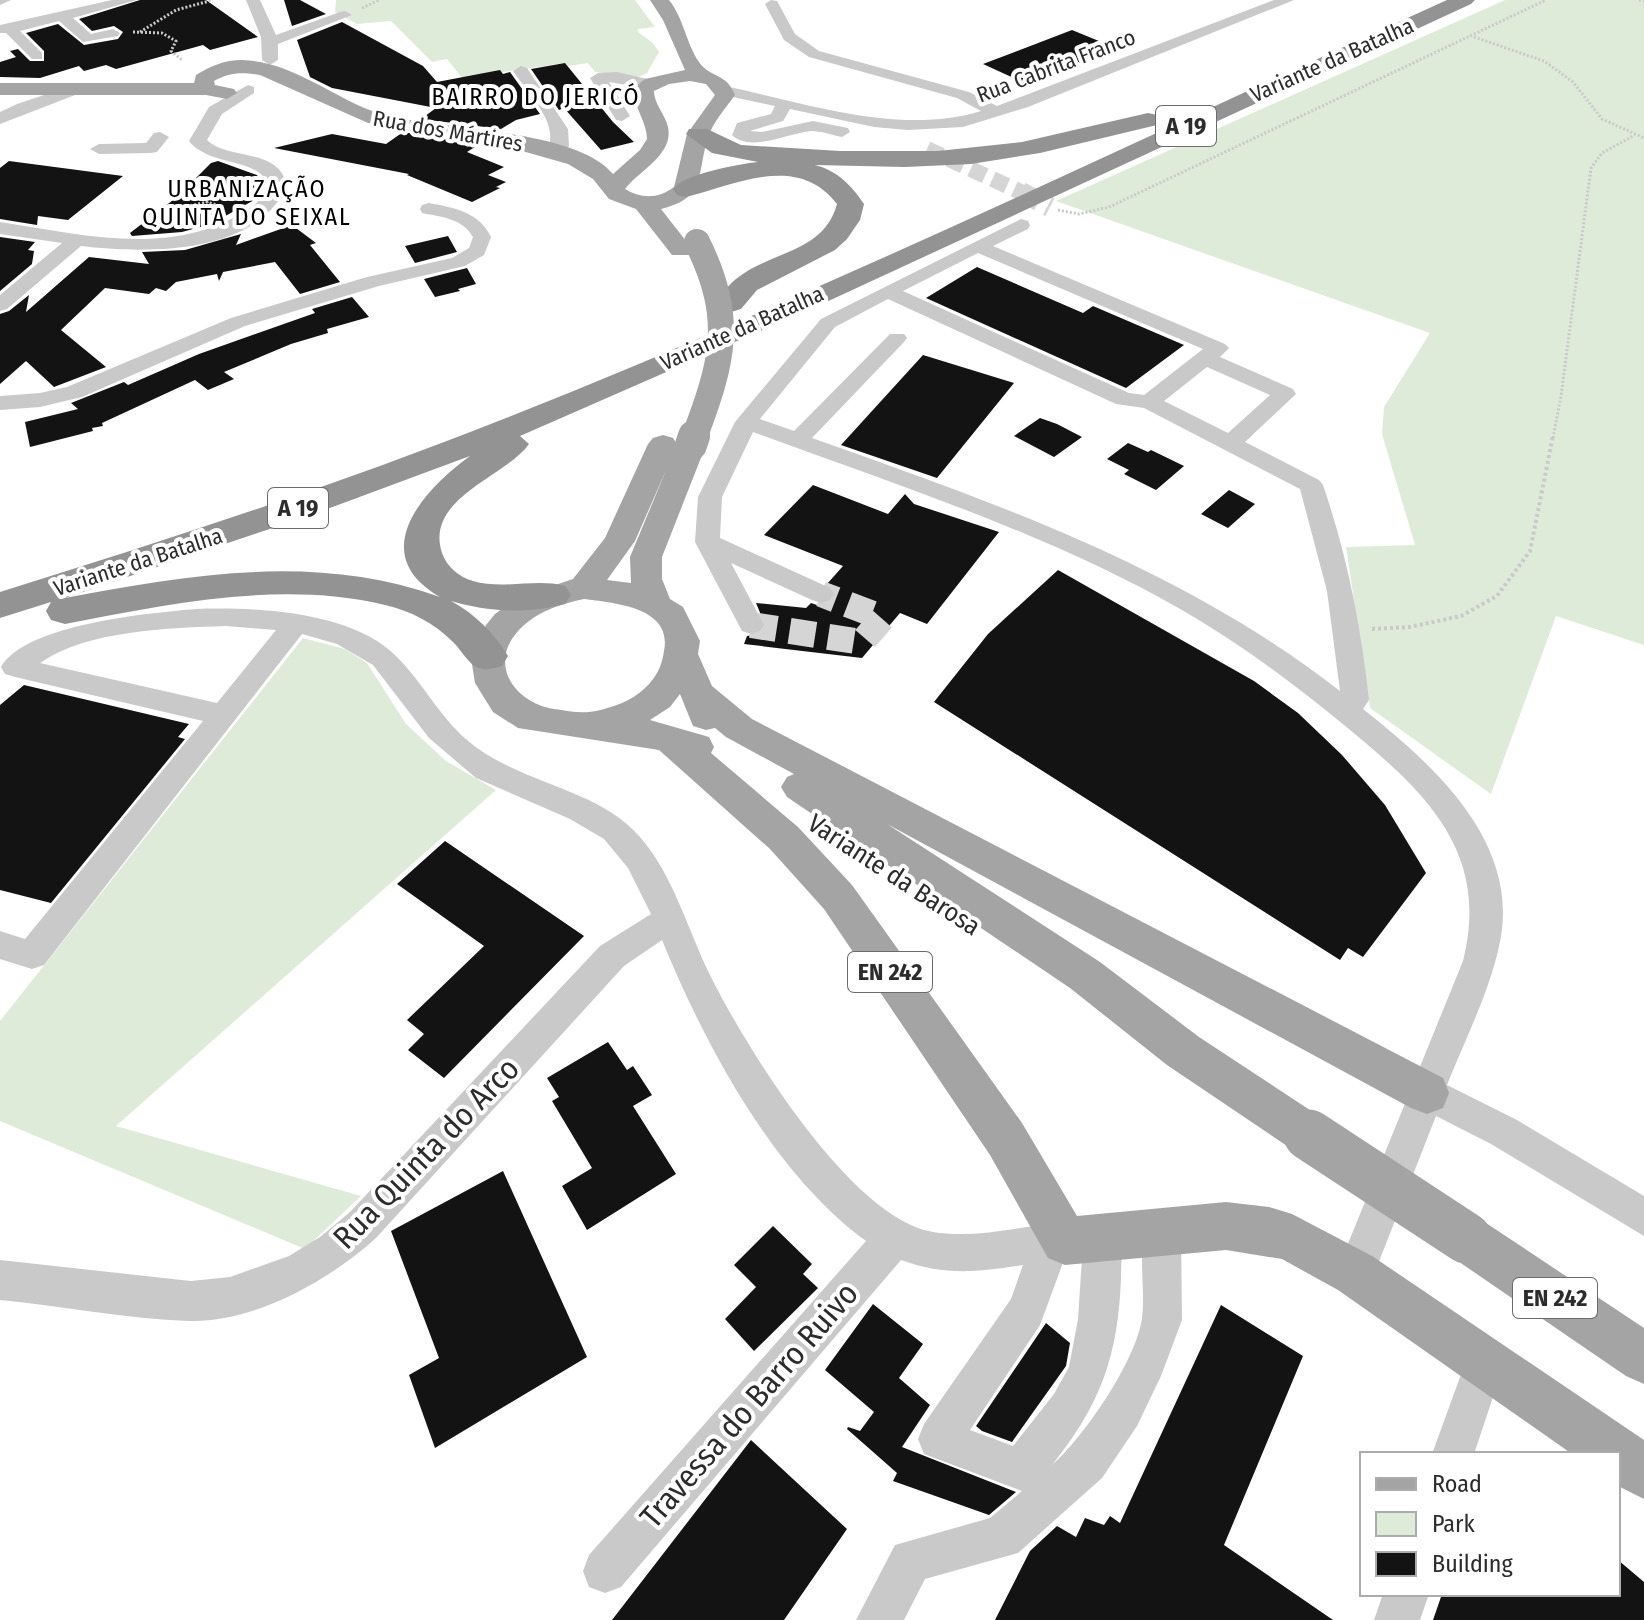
<svg xmlns="http://www.w3.org/2000/svg" width="1644" height="1620" viewBox="0 0 1644 1620" font-family="'Fira Sans Condensed',sans-serif">
	<rect width="100%" height="100%" fill="#fff"/>
	<path fill="#dfebd9" d="M336,0h299l20,27 -17,2v3l15,11 6,9 -12,21 -9,4 -43,-5 -7,-9 -20,3 -3,-3 -103,15 -15,-19 -15,3 -41,-41 -34,3 -22,-12z
		M1505,0h139v645l-88,-29 -65,178 -121,-86 -24,-161 69,-2 -33,-111 2,-27 46,-74 -374,-132z
		M303,638l42,11 22,14 39,61 40,37 50,29 -380,336 245,70 -56,53 -305,-128v-100z"/>
	<path fill="#131313" d="M140,0h66l52,37 -48,13 -7,-5 -87,24 -10,-4 -22,6 -5,-5 -39,12 -40,-1v-15l16,-5 -6,-6 8,-2 12,12h14v-10l-18,-18 32,-9 26,21 34,-6 5,-7 -9,-6 -22,5 -13,-12z
		M284,0h16l26,14 -34,12z
		M342,22l81,44 14,16 63,-12 3,4 7,-2 30,42 -24,6 -15,9 -80,-10 15,-11 -104,-20 -22,-11 -13,-37z
		M1072,30l44,18 -89,36 -44,-20z
		M565,63l48,59 21,20 -33,8 -37,-42 -5,2 -28,-41z
		M403,132l75,13 -11,7 37,15 -16,8 18,7 -10,5 4,1 -28,14 -65,-27 2,-1 -135,-26 58,-14 54,10z
		M9,161l114,15 -55,44 -30,-4 -1,9 -37,-6v-51z
		M218,161l39,14 5,11 -6,13 -45,25 -29,8 -50,4 -2,-3 47,-36 34,-34z
		M292,225l24,18 -6,2 30,37 -40,12 -25,-32 -52,10 -4,9 -2,-7 -41,8 -10,9 -10,-3 -7,6 -44,-6 -44,42 45,37 -52,20 -28,-26 -26,23v-70l9,-3 20,-16 -3,17 63,-55 60,7 -7,-12 43,-2 56,-16 -5,11z
		M448,236l9,16 -42,11 -10,-17z
		M0,237l35,5 -7,8 6,1 -2,13 -32,27z
		M977,267l106,46 10,-7 91,39 -58,43 -200,-90z
		M467,268l9,16 -18,5 2,2 -25,6 -11,-18z
		M352,297l17,20 -42,12 1,4 -37,11 -67,28 10,7 -26,11 -13,-10 -93,43 1,3 -11,2 1,3 -63,16 -5,-25 53,-13 -7,-6 53,-21 4,3 71,-31 116,-41 -3,-4z
		M923,355l91,28 -77,95 -96,-33z
		M1040,418l17,6 25,13 -28,20 -40,-21z
		M1128,443l20,9 3,-2 33,16 -28,24 -32,-16 5,-4 -22,-11z
		M813,485l75,29 17,-20 9,10 85,28 -72,92 -27,-11 -38,45 -118,-14 3,-8 14,-2 5,-7 -10,-24 50,5 5,-5 9,3 11,-3 5,-7 -4,-10 -5,-2 16,-18 -79,-31z
		M1229,490l26,14 -27,24 -27,-14z
		M1058,570l196,111 44,32 44,42 43,50 41,68 -63,84 -15,-9 -8,12 -406,-258 54,-68z
		M24,685l165,39 -11,13 7,2 -134,164 -51,-13v-185z
		M445,841l139,95 -140,142 -36,-28 16,-16 -17,-14 77,-74 -87,-62z
		M608,1042l19,28 6,-4 19,29 -19,11 43,68 -89,56 -25,-44 30,-18 -40,-67 7,-4 -12,-19z
		M503,1171l84,186 -152,91 -26,-73 30,-17 -48,-127z
		M773,1226l39,38 -9,10 15,14 -64,63 -29,-32 31,-32 -22,-22z
		M873,1304l50,40 -24,34 31,27 -28,42 114,45 -27,23 -96,-34 4,-8 -50,-44 1,-2 12,4 14,-19 -49,-42z
		M1221,1305l82,51 -79,189 109,75h-338l35,-69 27,-25 19,11 9,-19 19,7 6,-9 10,7z
		M1046,1323l24,20 -4,23 -54,76 -30,-11 -6,-5z
		M751,1440l96,89 -63,91h-172z
		M1618,1560l26,22v38h-211l9,-26h176z"/>
	<g fill="none" stroke-linecap="round" stroke-linejoin="round">
		<path stroke="#d5d5d5" stroke-width="16" stroke-dasharray="16 8" stroke-linecap="butt" d="M927,149l98,45"/>
		<path stroke="#d5d5d5" stroke-width="20" stroke-dasharray="20 10" stroke-linecap="butt" d="M1021,192l29,15"/>
		<path stroke="#d5d5d5" stroke-width="26" stroke-dasharray="26 13" stroke-linecap="butt" d="M751,625l111,17 21,-24 -62,-24"/>
		<path stroke="#c9c9c9" stroke-width="3" stroke-dasharray="2 2" stroke-linecap="butt" d="M1639,0l5,1
			M362,8l17,-8
			M133,32l29,1 14,8 -5,10 11,9
			M140,32l36,-22 37,-10
			M1474,37l70,24 29,21 29,37 42,19
			M197,182l17,11 -3,5
			M223,207l-16,-5 4,-4 24,1
			M1058,210l21,4 30,-7 437,-207
			M167,211l40,-9
			M1553,438l8,-42 30,-228 11,-15 33,-18"/>
		<path stroke="#c9c9c9" stroke-width="4" stroke-dasharray="3 3" stroke-linecap="butt" d="M1372,629l38,-2 51,-11 36,-20 33,-45 23,-115"/>
		<path fill="#c9c9c9" fill-rule="evenodd" d="M0,0h11l-11,5z
			M112,0h25l-64,18 18,16 22,-5 7,4 -2,3 -35,6 -24,-21 -39,10 22,22v6h-10l-26,-26h-6v-8z
			M246,0h14l16,35 64,-23 5,-1 7,4 -74,29v16l-8,5 -8,-5 -1,-23z
			M1274,0h20l-266,107 -65,20 -55,3 -34,-3 -84,-18 -7,12 -33,10 12,1 51,-11 35,7 2,4 -8,5c-10,-2 -21,-6 -31,-6 -23,2 -60,22 -79,4l5,-12 34,-9 4,-8 -56,-12 -2,-3 8,-5c81,17 174,50 256,25l-24,-13 -148,-41 -25,-17 -19,-36 6,-4 6,1 18,33 24,17 150,41 28,14z
			M521,66l6,2 41,61 1,17 -9,10h-12l-3,-4c19,-24 -18,-60 -32,-81z
			M617,72l39,9 2,3 -8,5 -41,-7 21,34 -8,5 -6,-1 -26,-42 8,-5z
			M77,84l8,5 -2,3 -83,32v-12l17,-8z
			M248,85l6,2v6l-32,21 -15,26c19,19 64,9 77,37 4,9 -3,21 -9,28 -40,50 -136,48 -194,41l-74,63 -7,2v-16l62,-52 -62,-9v-12c79,12 167,35 240,-8 14,-8 25,-15 27,-31 -9,-25 -59,-17 -78,-42l20,-34z
			M160,132l9,5 -12,15 -6,1 -52,1 -9,-5 9,-5 47,-1 8,-10z
			M429,203c26,5 50,9 62,34l-7,18 -19,11 -86,20 -134,40 -163,71 -42,10 -40,3v-14l40,-3 27,-6 164,-69 136,-41 85,-19 17,-10 4,-11c-11,-19 -32,-20 -51,-24l-2,-4 2,-4z
			M1021,219l7,2 2,4 -2,4 -35,17 232,98 4,4 -9,9 73,32 3,5 -51,48 74,38 4,5c24,70 38,141 46,215l-6,9c66,52 150,126 139,220 -6,50 -36,108 -55,156l70,35 127,76v40l-153,-92 -55,-28 -67,171 -14,5 -14,-5 -5,-14 127,-312c28,-111 -40,-171 -119,-236 -51,-42 -105,-82 -162,-115 -135,-77 -285,-125 -429,-178l-31,65 -2,41 110,50 4,6 -4,6 -9,3 -9,-3 -81,-37 33,62 -4,6 -9,3 -9,-3 -47,-89 3,-45 37,-75 86,-103zM978,253l225,96 -59,46 -15,-2 -226,-102zM888,299l228,105 28,4 156,81 27,102 13,100c-157,-122 -341,-187 -528,-253l92,-96 3,-4 -3,-4h-14l-96,97 -34,-12 75,-92zM1207,367l63,28 -42,38 -64,-32z
			M196,609c60,-2 156,2 201,48 26,26 42,59 70,83 51,44 130,47 173,97 34,39 48,94 71,140 35,70 140,242 222,255 43,7 89,-6 132,-10l14,5 5,13 5,-17 14,-5 14,5c7,18 4,36 4,55 -3,78 -20,126 -69,187 32,-28 84,-104 90,-147 4,-32 -6,-68 7,-98l13,-6 13,6 6,13 1,87 -21,56 -24,50 -35,52 -84,75 -93,26 -21,41h-48l39,-75 95,-27 32,-27 -98,-37 -6,-15 6,-15 87,-125 12,-34c-46,7 -78,11 -122,-5l-280,327 -16,6 -16,-6 -6,-16 6,-16 277,-314c-93,-68 -161,-196 -204,-301l-38,26 -248,272c-46,42 -122,85 -187,83 -62,-2 -127,-15 -189,-21v-40l191,21 39,-4 59,-21 31,-19 30,-25 250,-266 51,-32 -23,-46 -24,-29 -34,-20 -94,-41 -47,-40 -56,-73 -36,-21 -35,-10 -258,331 -12,4 -32,-10v-28l25,8 178,-218 -188,-44 -10,-3 -4,-7c25,-43 149,-54 195,-58zM226,626l50,4 -59,73 -177,-40c47,-33 130,-35 186,-37zM1083,1243l-5,76 -9,48 -15,27 -41,52 -43,-16 70,-105 24,-65 15,-5z
			M1485,1341l14,6 6,14 -31,93h-42l39,-107z
			M1383,1594h46l-9,26h-46z"/>
		<path fill="#a4a4a4" fill-rule="evenodd" d="M650,0h19c15,19 17,43 30,62 12,17 27,10 36,33 -9,13 -23,28 -27,43 -12,37 -1,60 -47,71l32,41 -3,5h-18l-36,-46 -27,-10 -16,-20 -25,-15 -60,-17 -140,-24 -108,-48c-18,-3 -30,-3 -46,6l1,4 19,4 3,4 -10,6 -21,-4h-206v-12h194l2,-8c15,-9 28,-15 46,-15 50,1 91,38 136,53 58,18 196,14 235,61l27,-24 7,-11c0,-18 -15,-34 -13,-51l11,-9 40,-9 -22,-50zM690,81l16,3 9,11 -28,39 -13,53c-16,12 -32,12 -49,2 13,-18 49,-34 43,-62 -3,-13 -14,-23 -14,-36l15,-7z
			M663,435l10,3 4,6 4,-5 10,-3 10,3 5,6 -44,112v22l8,20 13,8 17,34 -2,13 14,32 40,33 691,359 6,15 -6,15 -16,6 -16,-6 -524,-284 213,138 99,75 126,83 7,15 -7,15 -16,7 -16,-7 -126,-85 -97,-77 -283,-191 -6,-10 6,-10 7,-3 -68,-37 -11,-9 -9,2 -13,-4 -13,-32 -10,13 -20,13 59,17 5,10 -3,6 87,74 54,58 170,238 55,93 149,-14 43,5 23,7 80,42 272,184v59l-26,-13v-32h-46l-234,-164 -56,-31 -56,-9 -161,15 -17,-7 -58,-103 -166,-246 -54,-60 -111,-99 -141,-22 -25,-16 -18,-29 -4,-25 15,-33 9,-11 22,-16 56,-19 32,-41 43,-94 5,-6zM667,468l-37,89 1,26 -24,-3 28,-39zM584,599c30,4 89,8 80,52 -2,15 -8,27 -19,37 -13,13 -32,19 -49,23 -15,3 -27,0 -42,-2 -39,-6 -67,-45 -35,-79 17,-18 41,-26 65,-31z
			M1466,1214l17,7 161,107v56l-18,-8 -177,-121 -7,-17 7,-17z"/>
		<path fill="#939393" fill-rule="evenodd" d="M1447,0h28l-4,4 -649,300 -302,132 9,8c-23,33 -105,54 -87,109 5,14 17,24 31,28 30,9 63,-3 92,5l6,9 -6,9c-36,10 -78,8 -114,-3 23,12 44,33 57,55l-6,10c-10,3 -20,6 -29,-1 -7,-6 -13,-16 -20,-23 -19,-19 -42,-31 -68,-37 -104,-25 -217,-1 -320,19l-14,-4 -5,-9 5,-9 -51,16v-26c170,-53 340,-108 506,-174 319,-126 628,-277 941,-418zM470,456c-47,34 -105,98 -30,141 -123,-44 -250,-23 -375,1l246,-83z
			M1148,113l9,2 3,5 -3,5 -117,28 -69,11 -66,3 -90,-2c23,6 36,20 49,39l-4,16 -13,19 -12,11 -78,40 -16,19 -10,3 -10,-3 -5,-6c6,-8 12,-18 20,-24 34,-28 88,-26 101,-75 -39,-51 -100,-20 -151,-7l-9,-2 -4,-6c10,-15 66,-25 85,-27l-46,-9 -26,-19 3,-5h18l34,16 99,6h98l84,-9z"/>
		<path stroke="#a4a4a4" stroke-width="26" d="M694,438c29,-77 41,-119 3,-196"/>
		<path stroke="#a4a4a4" stroke-width="32" d="M691,445l3,-9"/>
		<path stroke="#a4a4a4" stroke-width="51" d="M1309,1135l157,103"/>
	</g>
	<g text-anchor="middle" dominant-baseline="central" stroke-width="8" stroke-linejoin="round" paint-order="stroke">
		<g font-size="22" fill="#2c2c2c" stroke="#fff">
			<text transform="translate(1332 60) rotate(-24)">Variante da Batalha</text>
			<text transform="translate(1056 66) rotate(-21)">Rua Cabrita Franco</text>
			<text transform="translate(448 131) rotate(10)">Rua dos Mártires</text>
			<text transform="translate(742 328) rotate(-24)">Variante da Batalha</text>
			<text transform="translate(138 562) rotate(-18)">Variante da Batalha</text>
		</g>
		<g font-size="24" letter-spacing="2" fill="#000" stroke="#fff">
			<text x="536" y="97">BAIRRO DO JERICÓ</text>
			<text x="247" y="189">URBANIZAÇÃO<tspan x="247" dy="28">QUINTA DO SEIXAL</tspan></text>
		</g>
		<g fill="#fff" stroke="#6b6b6b" stroke-width="2">
			<rect x="1156" y="106" width="60" height="40" rx="6"/>
			<rect x="268" y="488" width="60" height="40" rx="6"/>
			<rect x="848" y="952" width="84" height="40" rx="6"/>
			<rect x="1513" y="1278" width="84" height="40" rx="6"/>
		</g>
		<g font-size="24" font-weight="bold" fill="#2c2c2c">
			<text x="1186" y="126">A 19</text>
			<text x="298" y="508">A 19</text>
			<text x="890" y="972">EN 242</text>
			<text x="1555" y="1298">EN 242</text>
		</g>
		<g font-size="26" fill="#2c2c2c" stroke="#fff">
			<text transform="translate(894 875) rotate(33)">Variante da Barosa</text>
		</g>
		<g font-size="32" fill="#2c2c2c" stroke="#fff">
			<text transform="translate(426 1153) rotate(-46)">Rua Quinta do Arco</text>
			<text transform="translate(749 1405) rotate(-49)">Travessa do Barro Ruivo</text>
		</g>
	</g>
	<rect x="1360" y="1452" width="260" height="144" fill="#ffffff" stroke="#ababab" stroke-width="2"/>
	<rect x="1376" y="1478" width="40" height="12" fill="#a4a4a4" stroke="#ababab" stroke-width="2"/>
	<text x="1432" y="1492" font-size="24" fill="#2c2c2c">Road</text>
	<rect x="1376" y="1512" width="40" height="24" fill="#dfebd9" stroke="#ababab" stroke-width="2"/>
	<text x="1432" y="1532" font-size="24" fill="#2c2c2c">Park</text>
	<rect x="1376" y="1552" width="40" height="24" fill="#131313" stroke="#ababab" stroke-width="2"/>
	<text x="1432" y="1572" font-size="24" fill="#2c2c2c">Building</text>
</svg>
